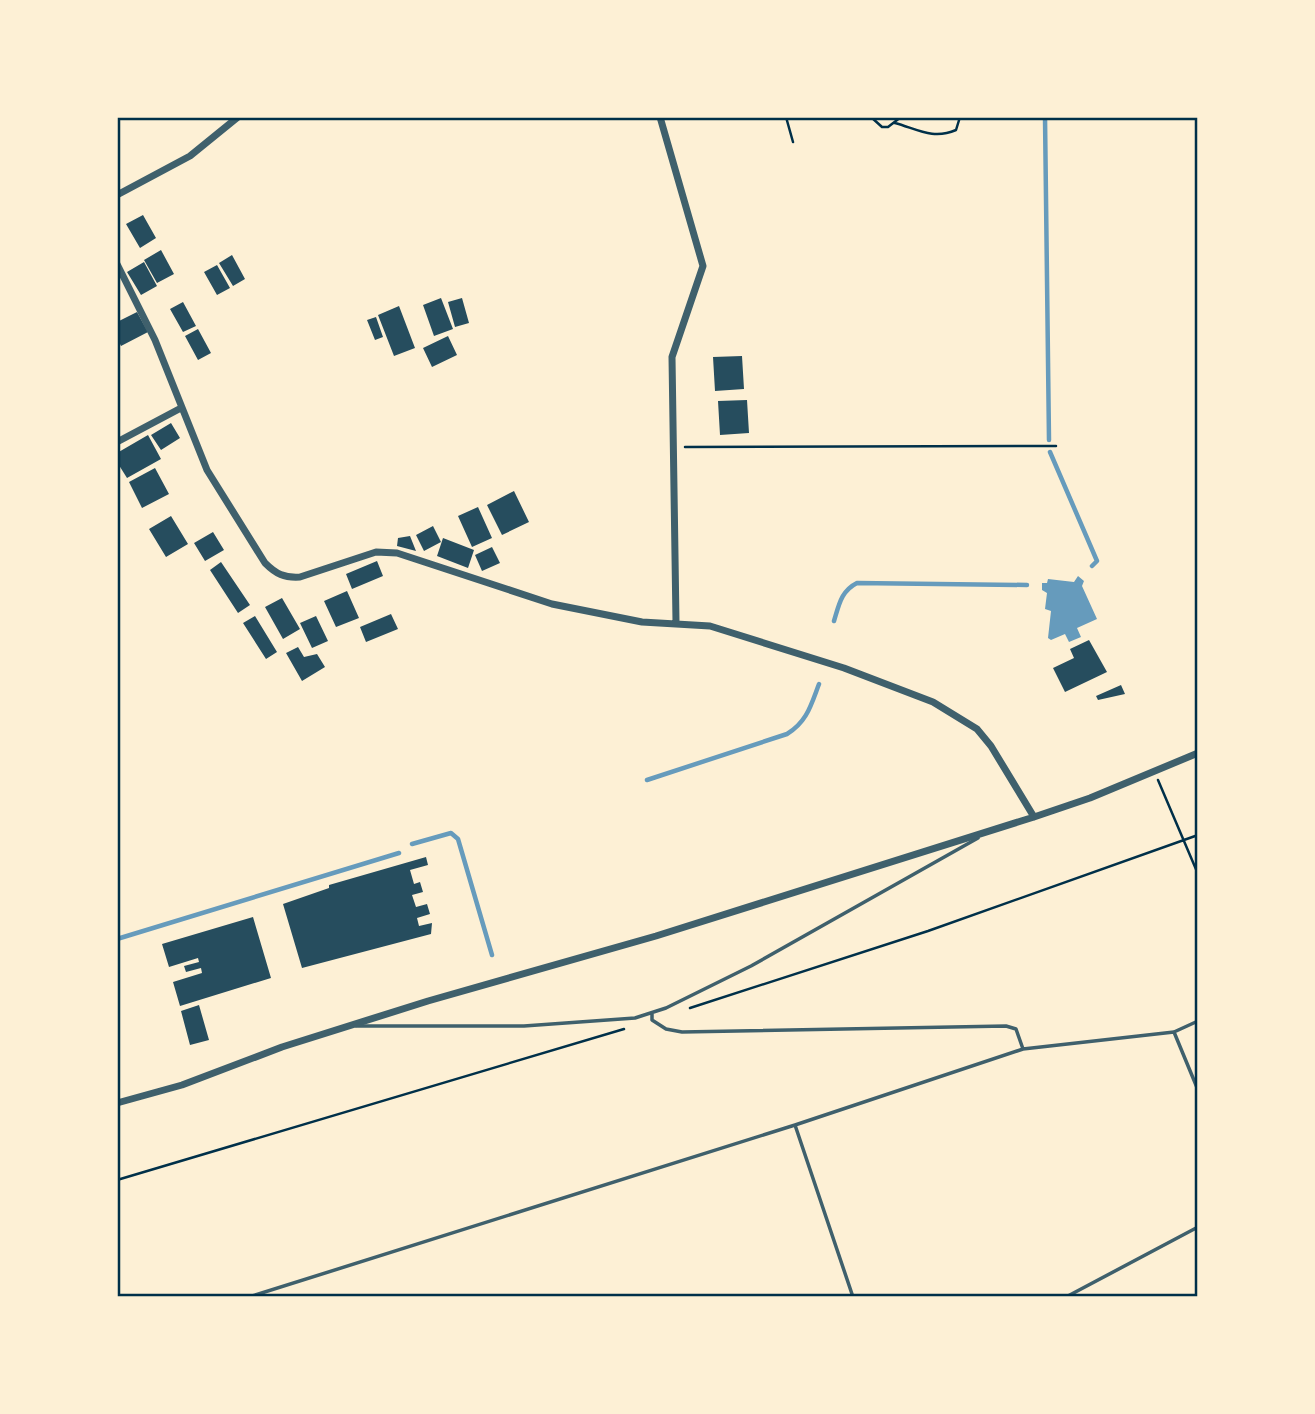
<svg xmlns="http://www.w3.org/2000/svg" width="1315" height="1414" viewBox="0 0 1315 1414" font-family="'Space Grotesk',sans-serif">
	<rect width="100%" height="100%" fill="#fdf0d5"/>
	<path fill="#669bbc" d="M1078,576l6,5 -2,5 15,33 -20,9 4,9 -12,5 -4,-8 -14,6 -3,-2 3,-27 -6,-2 2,-16 -5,-3v-7h5l1,-4 26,3z"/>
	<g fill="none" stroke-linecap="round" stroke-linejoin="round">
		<path stroke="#669bbc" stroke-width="4.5" d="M1045,117l4,323
			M1050,452l47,109 -5,5
			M834,621c5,-16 7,-30 23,-38l170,2
			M647,780l140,-46c20,-12 24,-29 32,-50
			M412,844l39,-11 7,6 34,116
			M117,939l282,-86"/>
	</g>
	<path fill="#264d5e" d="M143,215l13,23 -16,10 -14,-24z
		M161,250l13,24 -17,9 -13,-23z
		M232,255l13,24 -12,7 -14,-23z
		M144,262l13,24 -16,9 -14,-23z
		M217,265l13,23 -13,7 -13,-23z
		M441,298l12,31 -19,7 -11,-31z
		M462,298l7,25 -14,4 -7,-25z
		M183,302l13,24 -13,6 -13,-23z
		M399,306l16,42 -21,8 -16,-41z
		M137,312l11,20 -27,14 -4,-8v-16z
		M376,317l7,20 -8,3 -8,-20z
		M198,329l13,24 -13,7 -13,-24z
		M448,336l9,19 -25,12 -9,-19z
		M742,356l2,33 -29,2 -2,-34z
		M747,400l2,33 -29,2 -2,-34z
		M171,423l9,15 -19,12 -10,-15z
		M148,435l13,24 -34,19 -10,-16v-9z
		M155,468l14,26 -27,14 -13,-26z
		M514,491l15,31 -27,13 -15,-30z
		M478,507l14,31 -20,9 -14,-31z
		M171,516l17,28 -22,13 -17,-28z
		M433,526l8,16 -17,9 -8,-16z
		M213,532l11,18 -19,11 -11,-18z
		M410,536l6,15 -19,-5 1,-8z
		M443,538l31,12 -6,18 -31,-12z
		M492,547l8,16 -18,8 -7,-16z
		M377,561l6,15 -31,13 -6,-15z
		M221,562l29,43 -12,8 -28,-43z
		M347,591l12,27 -23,9 -12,-26z
		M282,598l18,31 -17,10 -18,-32z
		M391,614l7,15 -32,13 -6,-15z
		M255,616l22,36 -11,7 -23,-36z
		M316,616l12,25 -16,7 -12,-25z
		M1089,640l18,32 -42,20 -12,-24 21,-10 -4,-9z
		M298,647l6,10 13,-3 8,13 -23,14 -16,-28z
		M1121,685l4,9 -27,6 -2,-4z
		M426,857l2,8 -18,5 4,14 6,-2 3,10 -11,3 4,12 11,-3 3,10 -13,4 2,8 13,-3 -1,11 -129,34 -19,-64 46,-16v-3z
		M253,917l18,61 -91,28 -7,-24 29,-9 -1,-5 -15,4 -2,-6 15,-4 -1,-4 -29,9 -7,-23z
		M199,1005l10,35 -19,5 -9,-34z"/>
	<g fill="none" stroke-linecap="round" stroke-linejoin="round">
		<path stroke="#003049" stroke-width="2.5" d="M786,117l7,25
			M871,117l11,10h6l13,-10
			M895,123c22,6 38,17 61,7l4,-13
			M685,447l371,-1
			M1158,780l40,94
			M690,1008l238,-77 270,-96
			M117,1180l507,-151"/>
		<path stroke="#3f606c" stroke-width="3.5" d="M652,1014v6l14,9 16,3 324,-6 10,3 7,20
			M356,1026h168l111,-8 31,-10 85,-42 227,-128
			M1174,1032l24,58
			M795,1125l58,172
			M249,1297l546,-172 228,-76 151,-17 24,-11
			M1066,1297l132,-70"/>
		<path stroke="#3f606c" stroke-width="7" d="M660,117l43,149 -31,91 4,265
			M117,195l73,-39 48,-39
			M117,264l38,76 52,130 58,93c11,11 19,15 35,14l76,-25 21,1 155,51 90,18 68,4 134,42 89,34 44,27 14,17 43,71
			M117,442l64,-34
			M117,1103l65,-18 100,-38 146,-46 228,-65 378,-119 56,-19 108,-45"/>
	</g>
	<rect width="1315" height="1414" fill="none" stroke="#fdf0d5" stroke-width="238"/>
	<rect x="119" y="119" width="1077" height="1176" fill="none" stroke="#003049" stroke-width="2.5"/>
</svg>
